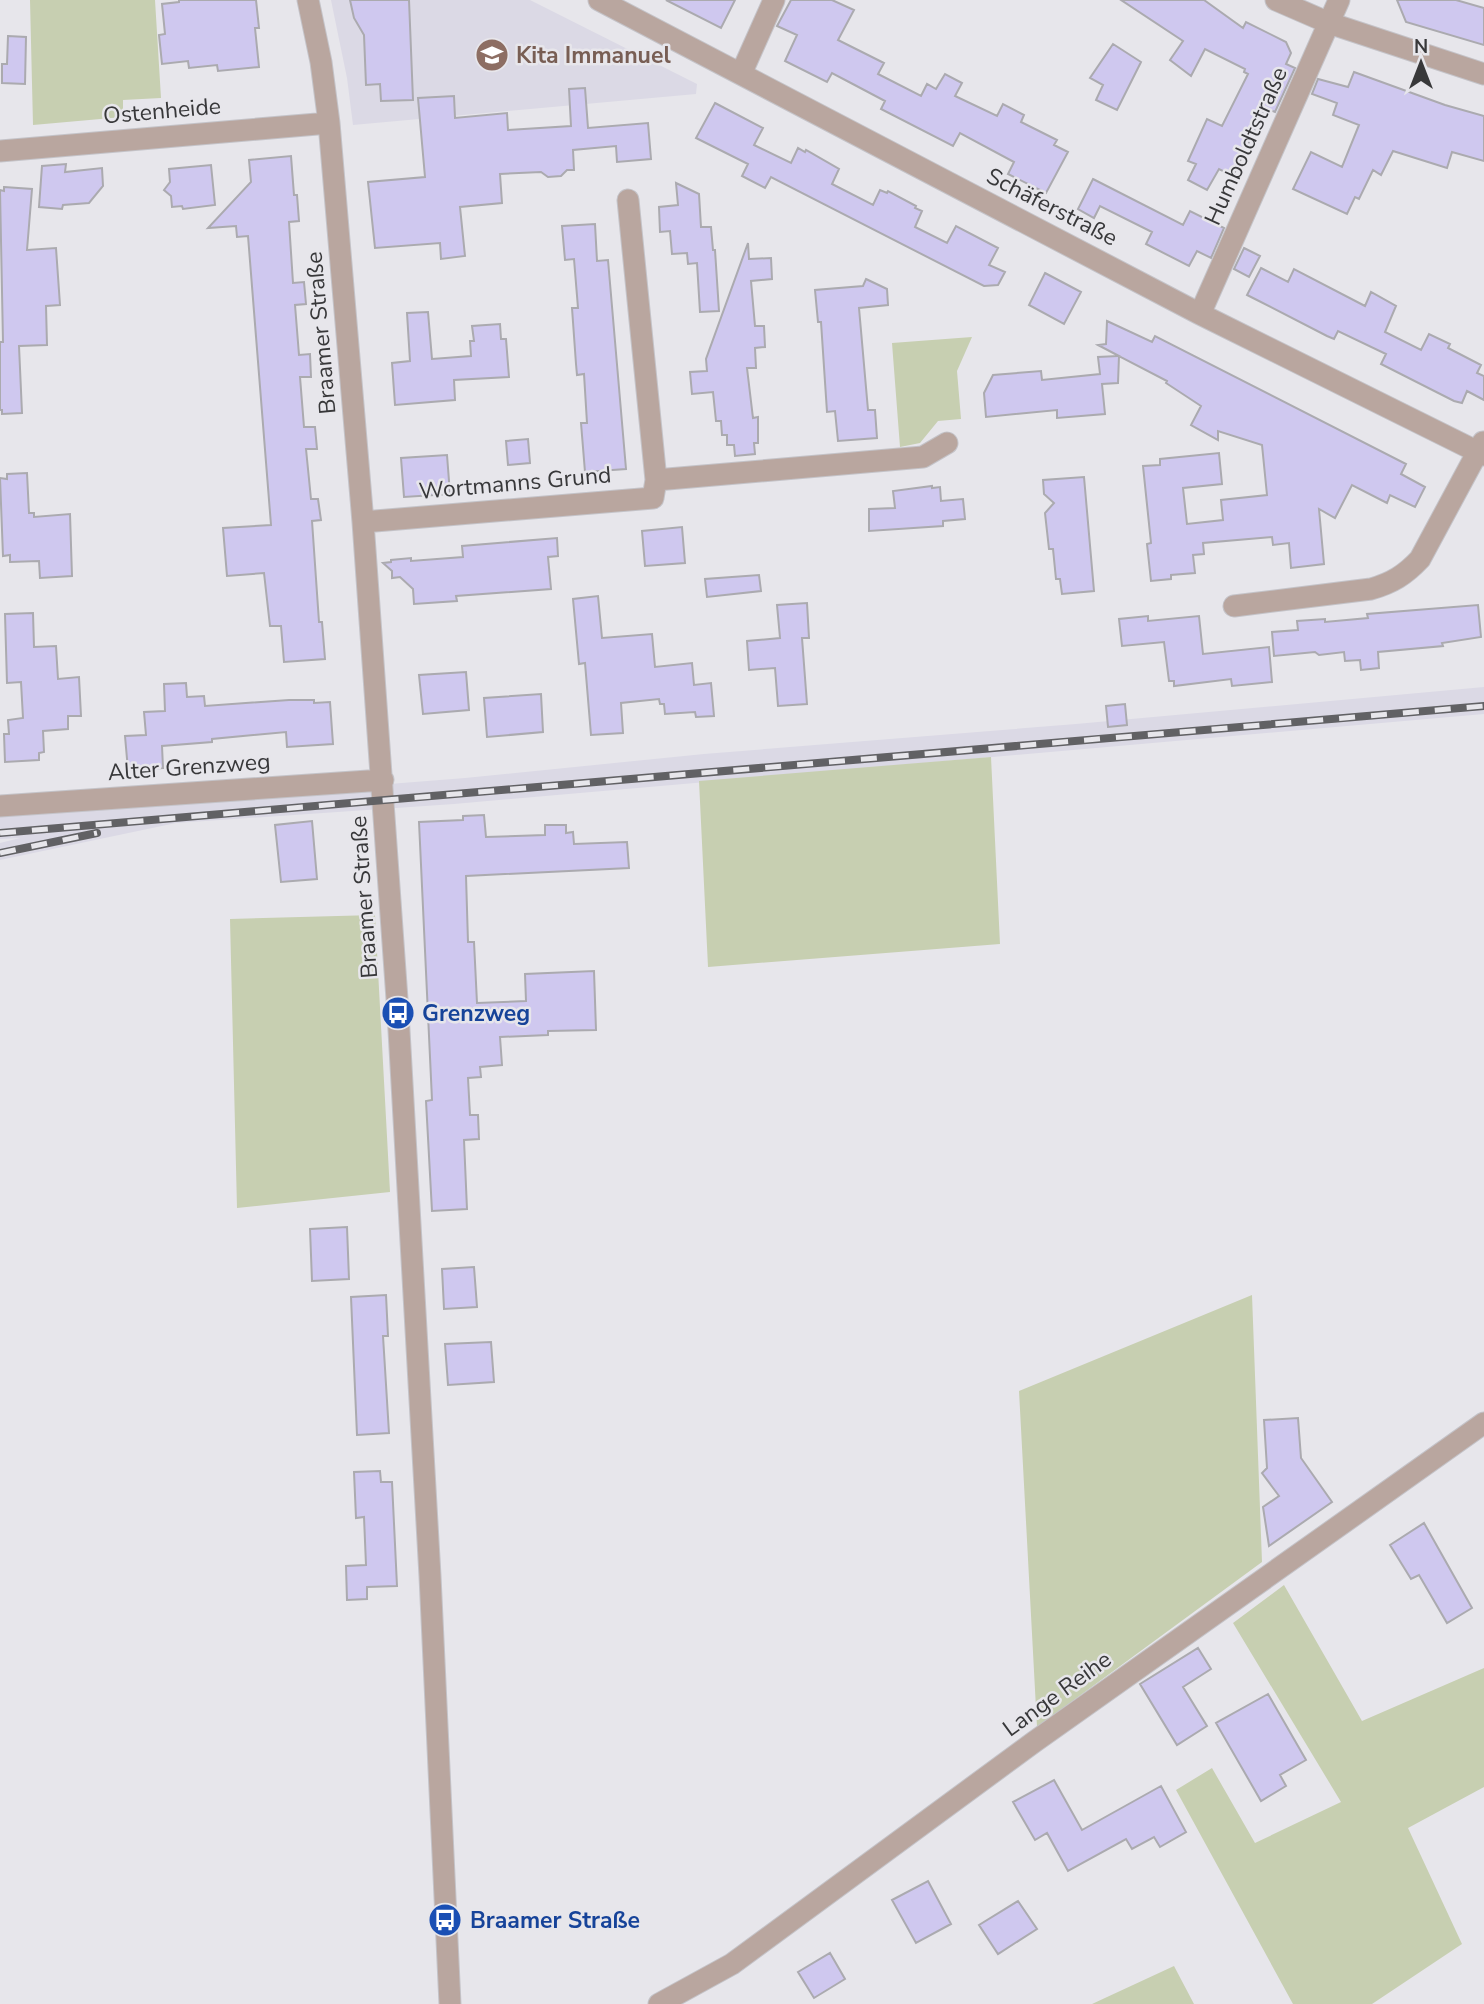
<svg xmlns="http://www.w3.org/2000/svg" width="1484" height="2004" viewBox="0 0 1484 2004" font-family="'Nunito Sans',sans-serif">
	<rect width="100%" height="100%" fill="#e7e6eb"/>
	<path fill="#dbd9e5" d="M331,0h199l167,84 -1,10 -343,31 -6,-47z
		M1484,687v27l-1030,90 -278,19 -176,37v-17l20,-5 -20,1v-24l465,-37 239,-24 372,-30z"/>
	<path fill="#c7cfb1" d="M30,0h125l6,98 -38,2v17l-90,8z
		M972,337l-15,34 4,48 -23,2 -18,22 -20,4 -8,-104z
		M991,757l9,187 -292,23 -9,-186z
		M375,915l15,277 -153,16 -7,-289z
		M1252,1295l10,267 -225,165 -18,-336z
		M1284,1585l78,136 122,-53v119l-76,41 54,116 -90,60h-79l-117,-214 36,-22 43,75 86,-41 -108,-179z
		M1174,1966l20,38h-102z"/>
	<path fill="#cfc8ef" stroke="#abaaaf" stroke-width="2" d="M179,0h77l3,28h-4l4,39 -41,4 -1,-6 -28,3 -1,-7 -26,3 -3,-29 6,-1 -3,-30 17,-2z
		M350,0h59l4,100 -32,1 -1,-17 -14,1 -2,-50 -10,-17z
		M666,0h69l-14,28z
		M791,0h41l22,10 -16,30 46,23 -6,11 43,22 6,-12 9,5 9,-15 17,9 -7,13 42,20 6,-12 21,11 -3,7 36,18 -3,5 14,7 -22,41 -38,-19 6,-12 -54,-29 -7,13 -72,-37 4,-8 -36,-19 -17,-9 -5,9 -42,-21 12,-26 -20,-9z
		M1121,0h83l39,28 3,-6 40,20 5,11 -5,11 9,4 -20,44 -10,-4 -32,68 -14,-7 -12,21 -19,-10 8,-16 -8,-3 19,-42 15,7 26,-52 -4,-2 1,-3 -40,-20 -14,27 -21,-16 13,-19z
		M1397,0h59l28,8v37l-78,-23z
		M8,36l18,1 -1,47 -23,-1v-19h5z
		M1113,44l28,18 -24,48 -21,-10 7,-15 -13,-7z
		M1354,72l91,33 39,11v45l-32,-9 -5,16 -54,-17 -12,24 -8,-5 -14,29 -4,-2 -8,17 -54,-25 18,-37 31,15 17,-42 -26,-10 4,-12 -25,-9 6,-15 30,8z
		M585,88l3,40 60,-5 3,36 -34,3 -1,-16 -43,4 1,20h-7l-6,6 -13,1 -7,-5 -41,2 2,29 -42,4 5,49 -24,3 -1,-16 -65,5 -7,-66 57,-5 -7,-79 36,-2 1,22 52,-5 1,17 63,-4 -2,-37z
		M715,103l48,25 -9,17 37,18 7,-15 7,4 1,-2 33,19 -7,15 41,21 7,-15 7,3 1,-2 28,15 -1,2 7,3 -7,16 32,16 9,-17 42,22 -9,17 16,7 -7,13 -14,1 -213,-109 -6,11 -23,-12 6,-12 -52,-26z
		M291,156l3,39h3l2,26 -10,1 4,61 11,-1 2,22 -11,1 4,50 11,-1 1,23h-11l4,50h11l2,22h-11l5,50h7l3,21 -9,1 7,101h3l3,37 -41,3 -3,-36h-11l-6,-53 -37,3 -4,-48 48,-3 -23,-289 -11,1 -1,-11 -28,2 43,-46 -2,-22z
		M66,164l-1,8 37,-4 1,18 -14,17 -26,2 -1,4 -23,-2 3,-41z
		M211,165l4,40 -32,4 -1,-3 -10,1 -1,-11 -7,-6 6,-8 -1,-13z
		M1093,179l90,46 7,-14 34,17 -13,30 -14,-7 -8,15 -43,-22 6,-12 -52,-26 -6,12 -16,-9z
		M676,183l23,11 2,33h10l2,23h2l4,61 -19,1 -3,-49 -9,1 -1,-11 -15,1 -2,-23 -10,1 -1,-25 19,-2z
		M4,187l28,2 -5,61 29,-2 4,57 -14,1 1,39 -28,1 3,67 -20,1v-4h-2v-68h3l-3,-152 4,1z
		M595,224l2,37 11,-1 18,209 -41,3 -4,-49h6l-3,-49 -7,1 -1,-11 -4,-56h6l-4,-49 -9,1 -3,-34z
		M748,243l1,16 22,-1 1,21 -21,2 4,45h9l1,21 -10,1 1,20h-9l6,50 5,-1v26h-4l1,11 -20,2 -1,-11h-7v-10h-5l-1,-14h-5l-3,-29 -21,2 -2,-22 17,-1 -1,-12z
		M1244,248l16,8 -11,21 -15,-8z
		M1261,268l27,14 6,-13 71,37 6,-14 25,14 -11,26 36,18 8,-16 21,10 -2,4 33,17 -4,8 7,3v24l-17,-9 -5,12 -8,-2 -73,-37 5,-10 -48,-23 -4,8 -7,-3 -72,-37 -8,-4z
		M1045,273l36,19 -17,32 -35,-19z
		M866,279l21,10 1,16 -29,3 9,102h7l2,28 -39,3 -3,-30 -8,1 -6,-90h-3l-3,-32 48,-4z
		M428,312l4,47 39,-3 -1,-15h4l-2,-15 28,-2 1,15h5l3,38 -55,3 1,20 -60,5 -3,-42 18,-2 -3,-48z
		M1107,321l45,21 3,-6 251,128 -5,10 24,13 -10,20 -25,-12 -3,8 -35,-18 -17,33 -16,-9 5,55 -33,4 -2,-25 -16,2 -1,-8 -69,6 1,11 -11,1 2,18 -24,2v4l-20,2 -4,-37 4,-1 -8,-77 17,-1v-6l59,-6 3,31 -39,4 4,36 36,-4 -2,-20 46,-5 -5,-50 -44,-14v9l-27,-15 10,-19 -35,-23 1,-2 -48,-25 -1,27 -16,1 3,30 -48,4v-8l-71,7 -2,-24 9,-18 48,-4 1,9 58,-6 -2,-17 21,-1 -21,-11 8,-1z
		M528,439l2,24 -22,2 -2,-24z
		M447,455l3,39 -46,3 -3,-39z
		M27,473l2,40h5v4l36,-3 2,62 -32,2 -1,-17 -29,1v-7l-7,1 -3,-78 7,1v-5z
		M1084,477l10,114 -32,3 -2,-15h-4l-3,-30h-4l-4,-36 9,-10 -10,-9 -1,-14z
		M932,486v2l8,-1 1,14 22,-2 2,20 -22,2v5l-74,5v-22l26,-1 -2,-17z
		M682,527l3,36 -40,3 -3,-35z
		M557,538l1,18 -10,1 3,32 -95,7 1,5 -43,3 -1,-15 -13,-12 -8,1v-7l-9,-8 8,-1v-2l20,-2v3l52,-4 -1,-11z
		M759,575l2,16 -54,6 -2,-18z
		M598,596l4,42 50,-4 3,33 37,-4 2,22 17,-2 3,33 -18,1 -1,-5 -30,2 -1,-10h-4l-1,-5 -38,4 2,30 -32,2 -6,-72 -6,1 -6,-65z
		M807,603l2,35h-7l5,66 -29,2 -3,-38 -26,2 -2,-29 33,-3 -3,-33z
		M1478,605l3,32 -39,6 1,3 -65,6 1,16 -18,2 -1,-10 -15,1 -1,-9 -25,3 -4,-3 -41,4 -2,-24 26,-2 -1,-9 28,-2v3l43,-4 -1,-4z
		M33,613l1,34 22,-1 2,33 21,-2 2,39h-13v13l-25,2 1,21 -5,1v7l-34,2 -1,-28h5l-1,-14 15,-2 -2,-36 -14,1 -2,-69z
		M1148,616v5l51,-5 4,38 66,-7 3,35 -40,4 -1,-7 -57,7v-5h-5l-5,-39 -42,4 -3,-27z
		M466,672l3,38 -46,4 -4,-39z
		M186,683l1,14 17,-1 1,10 84,-6h25v3l16,-1 3,42 -46,3 -1,-15 -74,7v3l-50,4 1,22 -35,2 -3,-34 21,-1 -2,-23 21,-1 -1,-27z
		M541,694l2,38 -56,5 -3,-39z
		M1125,704l2,21 -19,2 -2,-21z
		M484,815l2,22 59,-2v-10h21v8l7,-1 1,12 53,-2 2,26 -163,8 2,66h6l3,61 49,-2 -1,-27 69,-3 2,59 -48,1v4l-48,2 2,28 -22,2 1,10 -13,1 2,37h8l1,24 -15,1 3,69 -35,2 -6,-110 6,-1 -13,-278 44,-2v-4z
		M312,821l5,58 -36,3 -6,-57z
		M347,1227l2,52 -37,2 -2,-52z
		M474,1267l3,40 -33,2 -2,-40z
		M386,1295l2,41h-5l6,97 -32,2 -6,-138z
		M491,1342l3,40 -46,3 -3,-41z
		M1298,1418l3,40 31,44 -63,44 -6,-39 16,-11 -17,-23 5,-5 -3,-48z
		M380,1471l1,11h11l5,104 -30,1v12l-20,1 -1,-34 20,-1 -2,-48 -8,1 -2,-46z
		M1424,1523l48,85 -25,15 -28,-48 -8,4 -21,-34z
		M1198,1648l13,21 -28,18 24,39 -30,19 -37,-61z
		M1268,1694l38,66 -26,15 6,11 -25,15 -45,-78z
		M1054,1780l28,50 79,-44 25,46 -26,15 -6,-10 -22,12 -6,-10 -58,32 -21,-38 -12,7 -22,-38z
		M928,1881l23,43 -35,19 -24,-43z
		M1018,1901l19,28 -39,25 -19,-29z
		M830,1953l15,26 -31,19 -16,-26z"/>
	<g fill="none" stroke-linecap="round" stroke-linejoin="round">
		<defs>
			<path id="minor" d="M308,0l13,62 8,61 34,399 35,491 32,563 20,428
				M599,0l601,314 284,141
				M1276,0l53,23 155,51
				M741,74l33,-74
				M0,151l329,-28
				M628,200l28,280
				M1200,314l139,-314
				M363,522l290,-24 3,-18 267,-23 24,-14
				M1234,606l137,-17c21,-6 34,-14 49,-30l63,-117
				M0,806l383,-26
				M659,2004l73,-40 302,-222 450,-319"/>
		</defs>
		<use href="#minor" stroke="#c4c3c8" stroke-width="23"/>
		<use href="#minor" stroke="#b9a69f" stroke-width="21"/>
		<defs>
			<path id="rail" d="M0,833l1484,-127
				M0,853l97,-20"/>
		</defs>
		<use href="#rail" stroke="#616164" stroke-width="8"/>
		<use href="#rail" stroke="#e7e6eb" stroke-width="5" stroke-dasharray="16" stroke-linecap="butt"/>
	</g>
	<defs>
		<symbol id="school-disc" viewBox="-11 -11 22 22"><circle r="9.5" fill="#8d6e63" stroke="#e7e6eb"/><path d="M0-5L7-2L0 1L-7-2ZM-4 1L0 2.5L4 1V4Q0 6-4 4Z" fill="#fff"/></symbol>
		<symbol id="bus-disc" viewBox="-11 -11 22 22"><circle r="9.5" fill="#1a4fb4" stroke="#e7e6eb"/><path d="M-5-6H5V4H4V6H2V4H-2V6H-4V4H-5ZM-3.5-4V0h7V-4ZM-3.5 1.2v1.5H-2V1.2ZM2 1.2v1.5H3.5V1.2Z" fill="#fff"/></symbol>
	</defs>
	<g fill-rule="evenodd">
		<use href="#school-disc" x="473" y="36" width="38" height="38"/>
		<use href="#bus-disc" x="379" y="994" width="38" height="38"/>
		<use href="#bus-disc" x="426" y="1901" width="38" height="38"/>
	</g>
	<g text-anchor="middle" dominant-baseline="central" stroke-width="5" stroke-linejoin="round" paint-order="stroke">
		<g font-size="23" font-weight="bold" fill="#785e54" stroke="#e7e6eb" text-anchor="start">
			<text x="516" y="55">Kita Immanuel</text>
		</g>
		<g font-size="23" fill="#38383a" stroke="#e7e6eb">
			<text transform="translate(162 111) rotate(-5)">Ostenheide</text>
			<text transform="translate(1246 146) rotate(-66)">Humboldtstraße</text>
			<text transform="translate(1052 207) rotate(27)">Schäferstraße</text>
			<text transform="translate(321 333) rotate(-95)">Braamer Straße</text>
			<text transform="translate(515 483) rotate(-5)">Wortmanns Grund</text>
			<text transform="translate(189 767) rotate(-4)">Alter Grenzweg</text>
			<text transform="translate(364 897) rotate(-94)">Braamer Straße</text>
			<text transform="translate(1057 1694) rotate(-36)">Lange Reihe</text>
		</g>
		<g font-size="23" font-weight="bold" fill="#164399" stroke="#e7e6eb" text-anchor="start">
			<text x="422" y="1013">Grenzweg</text>
			<text x="470" y="1920">Braamer Straße</text>
		</g>
	</g>
	<g transform="translate(1421 63)" stroke="#e7e6eb" stroke-width="5" paint-order="stroke">
	<path d="M0-5L12 26L0 18L-12 26Z" fill="#38383a"/>
	<text y="-10" font-size="19" font-weight="bold" text-anchor="middle" fill="#38383a">N</text>
	</g>
</svg>
